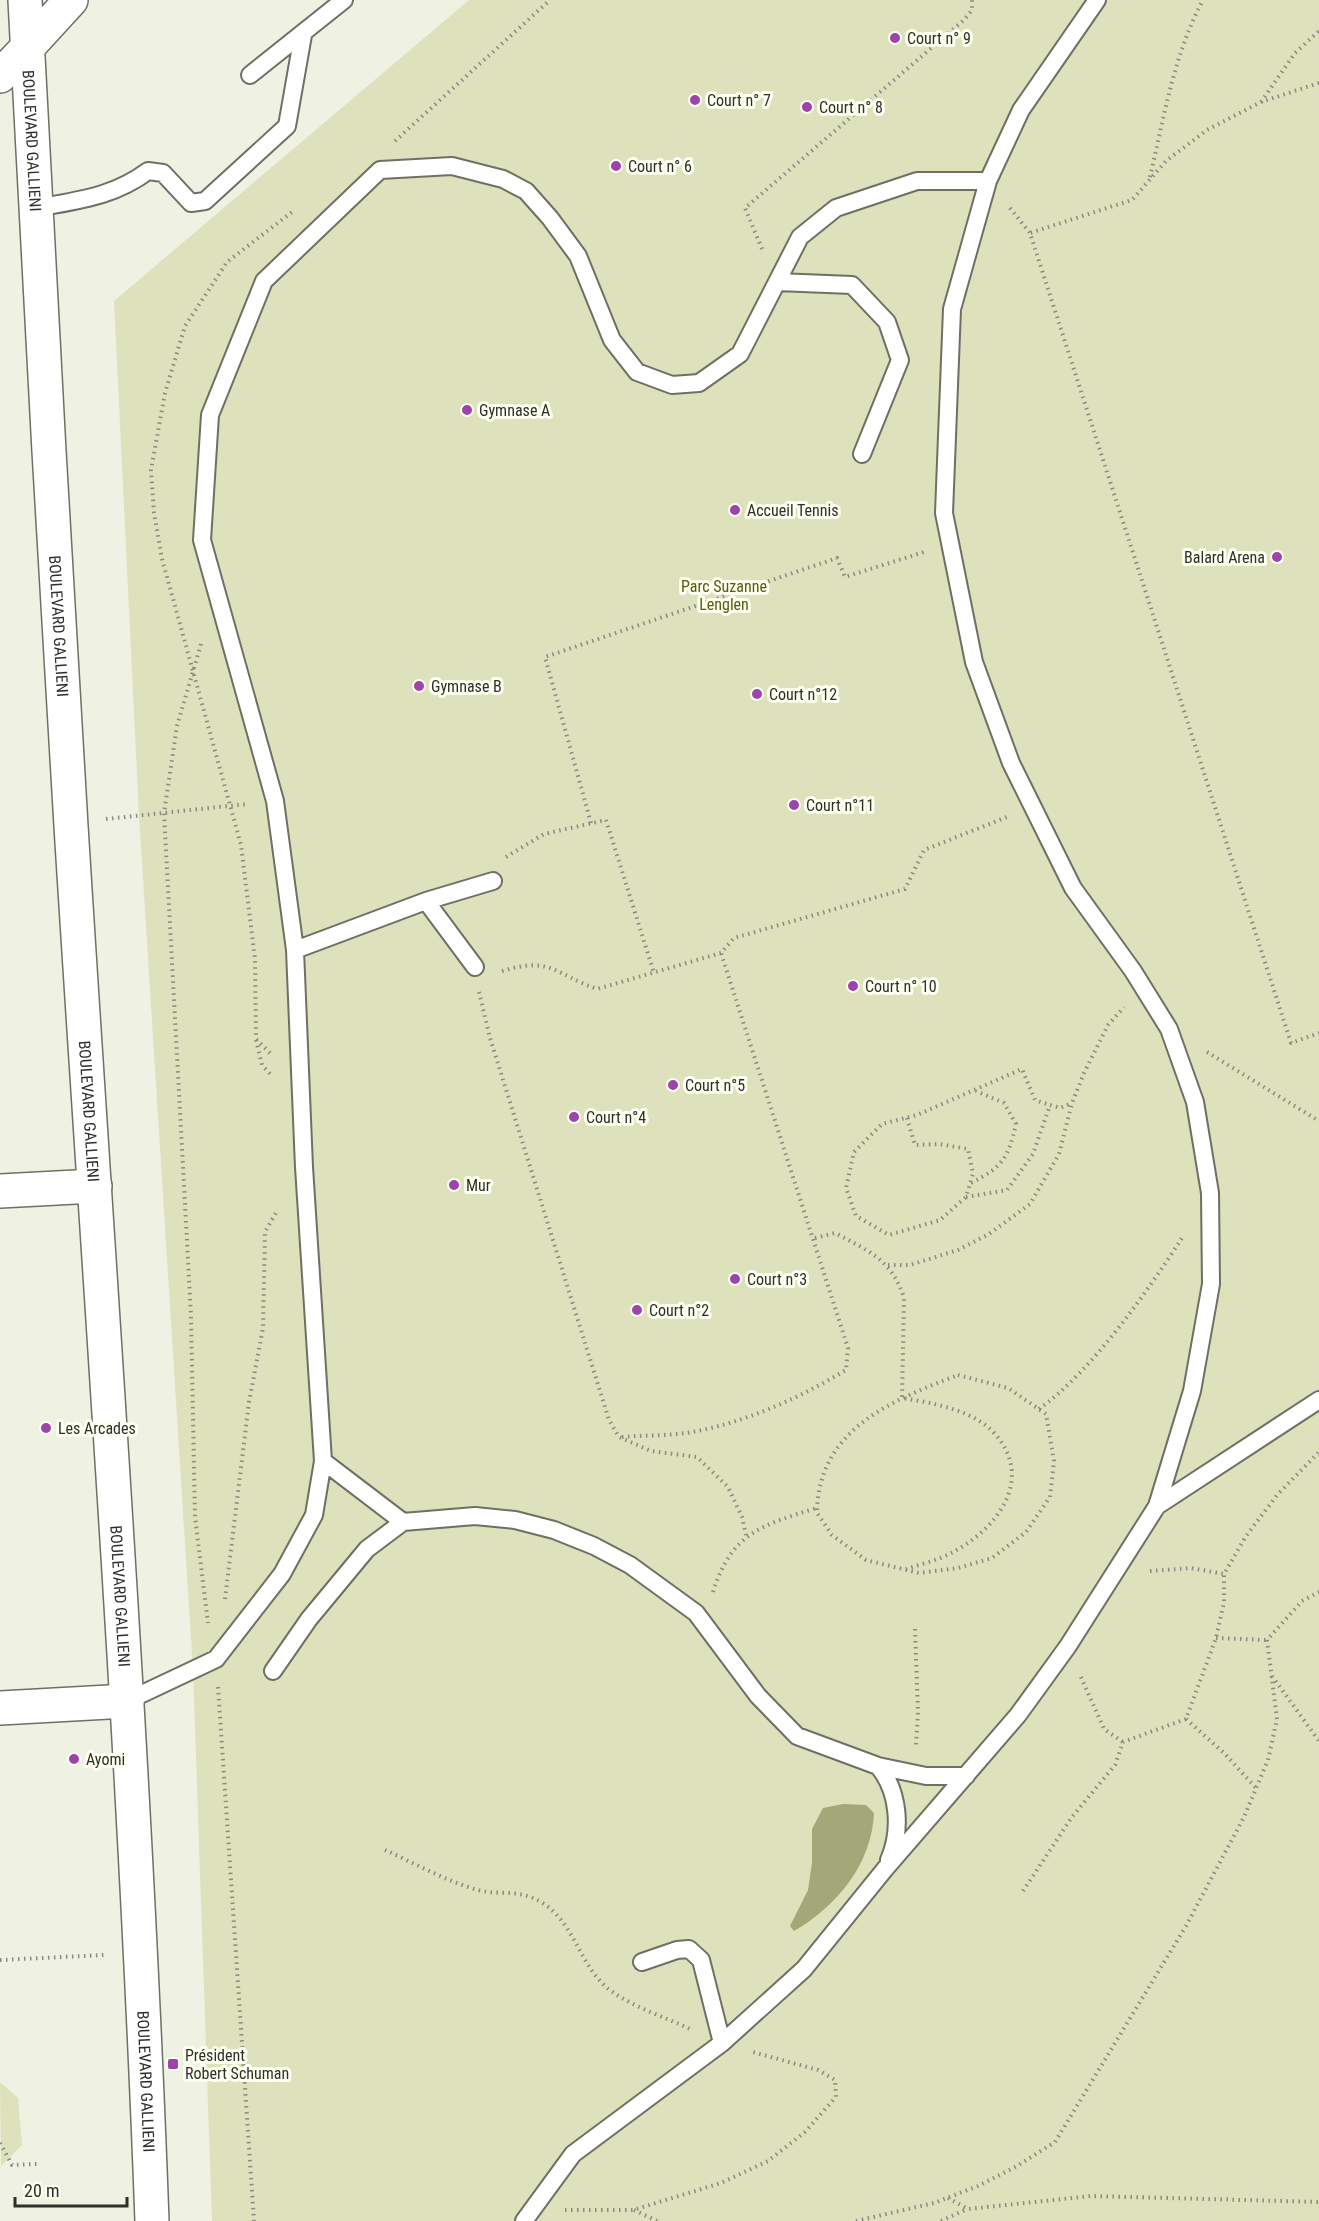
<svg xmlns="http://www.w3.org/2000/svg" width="1319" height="2221" viewBox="0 0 1319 2221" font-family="'Roboto Condensed',sans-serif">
	<rect width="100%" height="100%" fill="#eff1e3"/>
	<path fill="#dde1bc" d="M469,0h850v2221h-1107l-19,-551 -54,-855 -25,-514z
		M0,2082l18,16 4,47 -21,21z"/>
	<path fill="#a3a878" d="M843,1804l23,1 8,8c-2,51 -38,94 -80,118l-4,-5 18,-36 4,-27v-34l11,-21z"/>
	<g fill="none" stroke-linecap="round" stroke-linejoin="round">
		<defs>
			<path id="lane" d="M250,75l94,-75
				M37,208c41,-8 76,-11 111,-37l15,2 28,30 14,-2 82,-75 16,-91
				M777,282l75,3 35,37 13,38 -38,94
				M426,901l67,-20
				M295,950l131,-49 49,66
				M323,1461l80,61 72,-6 40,4 39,10 40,16 36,19 66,48 62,83 39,40 81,30 48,10h40
				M1157,1506l162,-106
				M273,1671l36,-52 58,-70 36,-27
				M127,1701l89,-42 66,-85 32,-59 9,-54 -19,-294 -9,-217 -20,-149 -73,-261 8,-125 54,-134 116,-111 72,-4 51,13 23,12 24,27 28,38 34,84 25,32 35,13 27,-2 41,-29 60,-117 36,-29 81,-27h71
				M878,1766c21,25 24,64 11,94
				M642,1962l35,-12 12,-1 12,11 21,83
				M524,2221l49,-67 149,-111 82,-74 81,-100 133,-154 50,-69 89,-140 35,-115 19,-107 -1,-91 -15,-91 -26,-73 -36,-58 -60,-83 -62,-125 -37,-101 -30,-149 8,-204 36,-128 33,-71 76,-110"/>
			<path id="street" d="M27,48l44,-48
				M0,1191l95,-5
				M0,1708l127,-7"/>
			<g id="secondary">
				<path id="s1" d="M25,0c14,275 29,551 46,826 29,465 64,929 81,1395"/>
				<path d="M0,76l27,-28"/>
			</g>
		</defs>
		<use href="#lane" stroke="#6e7064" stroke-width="20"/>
		<use href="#street" stroke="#6e7064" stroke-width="36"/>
		<use href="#secondary" stroke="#6e7064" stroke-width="36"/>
		<path stroke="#898a81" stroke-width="4" stroke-dasharray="1.5 4.5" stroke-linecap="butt" d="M1319,83l-58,19 -54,28 -41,31 -34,39 -102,33 261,810 28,-10
			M1261,102l34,-49 24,-22
			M395,141l155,-141
			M1150,177c14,-60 24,-123 53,-177
			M1010,208l20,25
			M762,249l-17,-41 219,-188 8,-10v-10
			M201,644l-24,82 -13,87 27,503 4,201 13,106
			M106,819l141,-15
			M591,823l-46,-166 292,-99 8,19 79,-25
			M506,857l38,-23 62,-14 48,153
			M502,971c50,-15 52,3 95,18l124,-36 13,-15 171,-49 19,-39 83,-33
			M479,992l11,46 119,382 10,17 32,14 46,6 31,30 14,30 4,18
			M256,1040l6,25 10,11
			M1207,1052l112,69
			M270,1053l-14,-14 -1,-80 -14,-114 -79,-286 -8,-46 -3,-43 14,-77 20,-67 42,-64 65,-50
			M907,1118l8,27 24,-1 29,5 5,25 -7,23 -26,23 -51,15 -33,-19 -10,-28 8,-36 28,-28 35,-9 105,-46 13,31 15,5
			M971,1183c32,-16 37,-25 45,-59l-12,-21 -28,-12
			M966,1197l41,-7 26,-36 17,-49 10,3 12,-5
			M815,1238l20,-5c34,18 57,27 69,65l-2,100c31,5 72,12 93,36 40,45 2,95 -42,118 -14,8 -32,12 -47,17
			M888,1265h22l48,-15 31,-16 41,-30 29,-50 13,-51 12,-30 24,-48 16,-18
			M958,1375l50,13 38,26 8,47 -4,36 -24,35 -34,26 -34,10 -39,5 -53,-13 -34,-25 -15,-22c1,-84 74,-112 141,-138z
			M1039,1409c52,-37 108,-117 143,-171
			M622,1437c23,-2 47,-1 70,-5 55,-10 107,-34 154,-62l2,-22 -127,-395
			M1150,1571l41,-3 33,6
			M713,1592c19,-60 49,-67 104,-84
			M225,1599l24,-197 14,-74 2,-96 12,-21
			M915,1629l3,83 -2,34
			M1216,1638l51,2
			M1272,1676l47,65
			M1081,1677l23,52 19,13
			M218,1687l36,534
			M1186,1719l38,34 32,35
			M385,1850c29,13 63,32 93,40 23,6 39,-2 63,12 32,19 37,58 63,83 20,19 61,32 86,44
			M1023,1891l49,-74 43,-52 8,-23 63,-23 30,-81 8,-36v-28l22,-38 32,-42 41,-42
			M0,1960l104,-5
			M0,2143l12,22 26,-1
			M948,2198l20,11 123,-13 228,6
			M565,2210h68l88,-27 47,-22 37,-29 31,-35 -1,-17 -17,-10 -65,-18
			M634,2210l23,11
			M856,2221l78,-18 44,-17 39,-20 38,-24 131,-216 58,-109 24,-57 9,-41 -10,-79 35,-39 17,-9
			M941,2221l26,-12"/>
		<use href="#lane" stroke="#fff" stroke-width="16"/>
		<use href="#street" stroke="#fff" stroke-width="33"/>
		<use href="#secondary" stroke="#fff" stroke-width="33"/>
	</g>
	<g fill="#a042ab" stroke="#fdfff0" stroke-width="2">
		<circle cx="895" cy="38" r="6"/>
		<circle cx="695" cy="100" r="6"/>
		<circle cx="807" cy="107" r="6"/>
		<circle cx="616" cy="166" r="6"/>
		<circle cx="467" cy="410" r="6"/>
		<circle cx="735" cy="510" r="6"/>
		<circle cx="1277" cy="557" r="6"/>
		<circle cx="419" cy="686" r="6"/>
		<circle cx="757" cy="694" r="6"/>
		<circle cx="794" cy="805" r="6"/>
		<circle cx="853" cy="986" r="6"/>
		<circle cx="673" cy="1085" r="6"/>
		<circle cx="574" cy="1117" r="6"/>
		<circle cx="454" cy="1185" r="6"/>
		<circle cx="735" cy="1279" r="6"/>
		<circle cx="637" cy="1310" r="6"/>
		<circle cx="46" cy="1428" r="6"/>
		<circle cx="74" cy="1759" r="6"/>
		<rect x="167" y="2058" width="12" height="12" rx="3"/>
	</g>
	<g text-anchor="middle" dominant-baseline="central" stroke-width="6" stroke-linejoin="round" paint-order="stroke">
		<g font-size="16" fill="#2e2f2a" stroke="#fdfff0" text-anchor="start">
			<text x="907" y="38">Court n° 9</text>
			<text x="707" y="100">Court n° 7</text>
			<text x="819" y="107">Court n° 8</text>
			<text x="628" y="166">Court n° 6</text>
			<text x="479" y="410">Gymnase A</text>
			<text x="747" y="510">Accueil Tennis</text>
			<text x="1265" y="557" text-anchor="end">Balard Arena</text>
			<text x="431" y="686">Gymnase B</text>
			<text x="769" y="694">Court n°12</text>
			<text x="806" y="805">Court n°11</text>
			<text x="865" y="986">Court n° 10</text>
			<text x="685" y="1085">Court n°5</text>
			<text x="586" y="1117">Court n°4</text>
			<text x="466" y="1185">Mur</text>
			<text x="747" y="1279">Court n°3</text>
			<text x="649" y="1310">Court n°2</text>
			<text x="58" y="1428">Les Arcades</text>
			<text x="86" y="1759">Ayomi</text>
			<text x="185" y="2055">Président<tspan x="185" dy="18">Robert Schuman</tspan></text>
		</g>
		<g font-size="16" fill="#2e2f2a" stroke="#fdfff0">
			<text stroke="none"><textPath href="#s1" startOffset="141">BOULEVARD GALLIENI</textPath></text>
			<text stroke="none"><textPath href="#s1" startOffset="627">BOULEVARD GALLIENI</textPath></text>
			<text stroke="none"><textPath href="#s1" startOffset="1113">BOULEVARD GALLIENI</textPath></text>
			<text stroke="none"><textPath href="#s1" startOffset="1599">BOULEVARD GALLIENI</textPath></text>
			<text stroke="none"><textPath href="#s1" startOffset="2085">BOULEVARD GALLIENI</textPath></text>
		</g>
		<g font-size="16" fill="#575c0b" stroke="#fdfff0">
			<text x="724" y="586">Parc Suzanne<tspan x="724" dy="18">Lenglen</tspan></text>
		</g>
	</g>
	<path d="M15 2197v9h112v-9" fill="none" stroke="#2e2f2a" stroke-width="3"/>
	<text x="24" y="2197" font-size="18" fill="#2e2f2a" stroke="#fdfff0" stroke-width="4.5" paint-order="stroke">20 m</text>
</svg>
